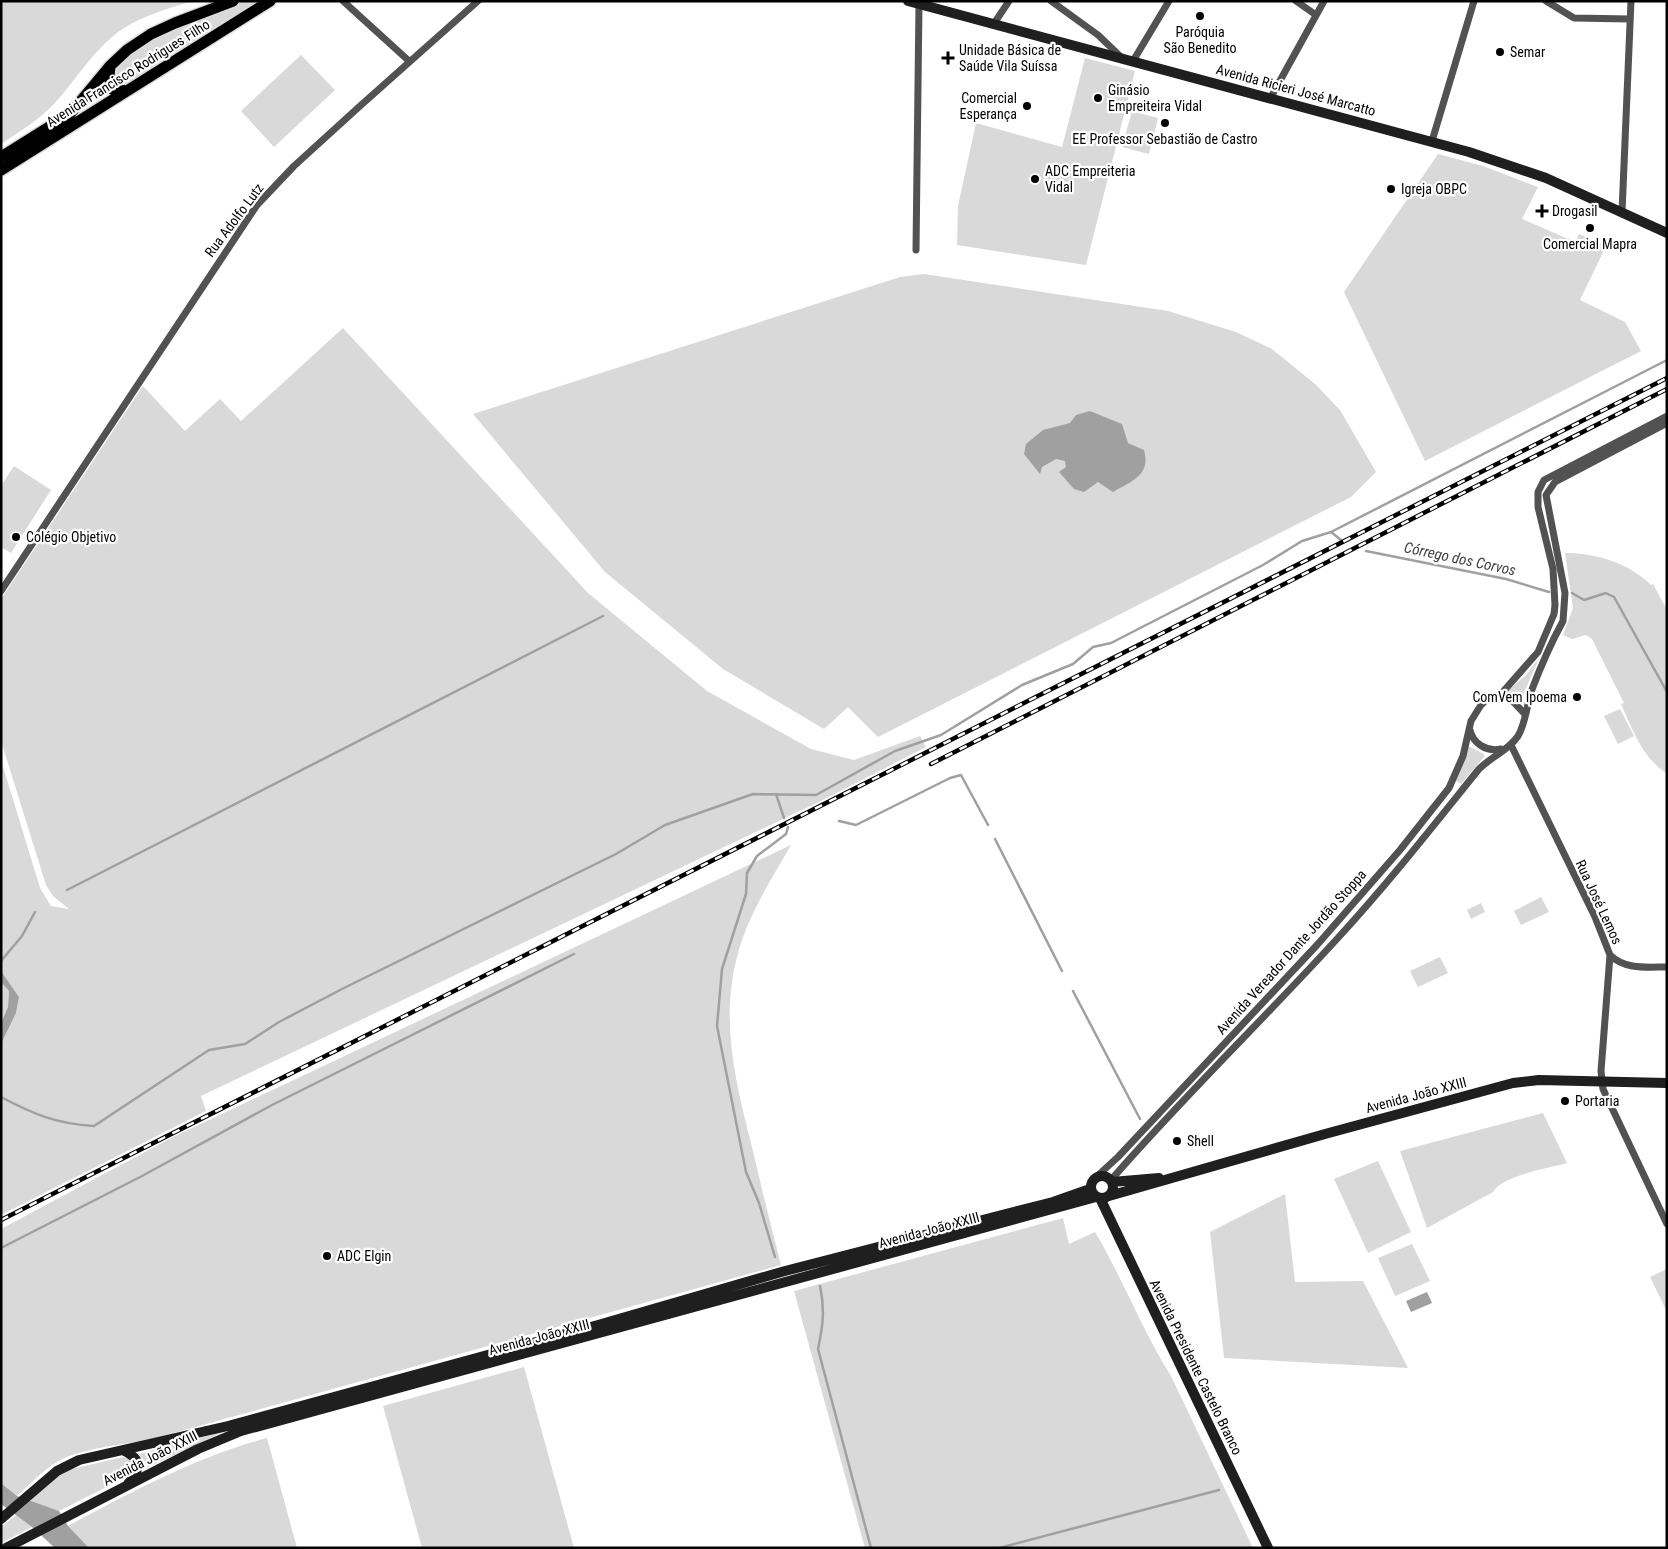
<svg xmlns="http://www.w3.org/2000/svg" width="1668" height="1549" viewBox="0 0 1668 1549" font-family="'Roboto Condensed',sans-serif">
	<rect width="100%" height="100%" fill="#fff"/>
	<path fill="#d9d9d9" d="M1,1h192c-24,7 -51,15 -72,29 -28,20 -44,49 -67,74 -15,16 -35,28 -53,40z
		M241,1h19l-136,85 -10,-2 1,-16 15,-14 25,-16z
		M301,55l34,35 -61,57 -33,-36z
		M1085,58l50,13 -49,194 -129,-20 1,-39 18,-83 86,24z
		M1132,111l26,7 -9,36 -27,-7z
		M1438,154l45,12 55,21 -16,32 53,23 4,-8 27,12 -26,54 45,22 16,29 -216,110 -81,-169z
		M924,274l244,37 68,21 36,17 43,35 25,26 36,62 -25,25 -473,240 -30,-30 -24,22 -101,-60 -118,-97 -132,-158 427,-137z
		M343,328l245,265 119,98 104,58 43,11 66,-24 6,11 -105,54 -620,295 5,15 -205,104v-171l15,-31 3,-16 -18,-26v-211l39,128 11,18 18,3 -16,-13 -7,-11 -45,-144v-142l142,-213 42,45 35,-32 21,22z
		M14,466l37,24 -40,63 -10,-6v-61z
		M1565,553c31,0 64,10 86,32l2,-1 14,26v163c-24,-13 -35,-45 -46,-69l3,-1 -32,-64 -6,-4 -14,4 -9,-4 10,-27z
		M1539,658l-18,42 -2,1 -13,-9 20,-17z
		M1620,709l14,27 -16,8 -14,-28z
		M1468,746l16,8v3l-23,27 -5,-3z
		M791,845c-20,35 -44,72 -54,112 -17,65 -1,127 15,190 9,39 19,79 29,118l-629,174c-29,6 -76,9 -100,26 -13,9 -24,21 -35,31l-16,-13v-254l172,-92z
		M1541,897l8,15 -28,13 -7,-14z
		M1481,903l4,9 -14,7 -4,-9z
		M1440,957l8,16 -30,14 -8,-16z
		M1,982l8,9 -1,16 -7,16z
		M1543,1113l24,50c-18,5 -66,13 -74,29l-66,36 -27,-77z
		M1378,1161l33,71 -43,21 -34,-74z
		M1285,1194l10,88 68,-1 45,87 -184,-10 -14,-126z
		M1063,1218l6,26 26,-12c28,47 47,98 76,144l82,172h-388l-71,-257z
		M1412,1244l18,37 -35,15 -17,-38z
		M1667,1269v43l-17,-35z
		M524,1367l50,181h-152l-39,-142z
		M223,1432l-79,37 1,-7 -6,-8z
		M267,1438l30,110h-208l-21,-22c64,-34 128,-69 199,-88z
		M123,1457l10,4 1,9 -6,6 -69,35 -29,-9v-2l24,-21 18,-10z
		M16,1515l16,12 -31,16v-16z"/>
	<path fill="#a0a0a0" d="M1090,411l32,13 6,19 16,7c7,25 -12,31 -31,42l-15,-10 -14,10 -10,-3 -15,-17 7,-5 -1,-6 -9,-2 -14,8 -2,7 -16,-20 2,-10 17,-14 27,-7 6,-8z
		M1,971l18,26 -3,16 -15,31v-21l7,-16 1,-16 -8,-9z
		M1427,1292l5,11 -21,9 -5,-11z
		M1,1483l16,13 42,15 9,15 21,22h-34l-23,-21 -31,-23z"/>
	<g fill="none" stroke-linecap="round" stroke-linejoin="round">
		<path stroke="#a0a0a0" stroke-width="2.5" d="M1331,532l10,8
			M1366,551l140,28 43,13
			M1572,593l12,7 22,-7 8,4 53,95
			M776,794l8,24
			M839,821l17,4 94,-47 11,-3 27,50
			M995,839l67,132
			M67,890l536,-274
			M1,961l21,-25 13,-24
			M1073,991l67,128
			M1,1097c32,17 56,27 93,29l115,-76 36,-6 34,-22 63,-33 274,-135 49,-29 88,-31 63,1 79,-44 46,-16 81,-50 51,-21 20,-17 18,-4 152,-78 39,-24 29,-9 336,-172
			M1,1248l141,-72 130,-71 302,-151
			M775,1257l-16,-54 -13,-31 -29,-146 5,-57 24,-75 1,-21 10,-17 29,-22 2,-7
			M820,1286c5,23 3,40 -2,63l53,199
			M999,1548l220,-58"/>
		<defs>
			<path id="primary" d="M110,66l-1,10 3,13 15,2
				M1,157l69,-43 40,-48 17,-16 24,-16 24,-11 58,-22
				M1,170l269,-169"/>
		</defs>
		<use href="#primary" stroke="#dbdbdb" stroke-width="14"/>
		<path stroke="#525252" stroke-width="7" d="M343,1l66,60
			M1051,1l47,34 23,22
			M1296,1l20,14
			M1546,1l28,17 56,1
			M993,25l16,-24
			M1133,61l36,-60
			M1271,97l53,-96
			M1432,141l42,-140
			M1622,212l9,-211
			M916,250l3,-246
			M1,591l256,-386 37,-39 66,-60 118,-105
			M1501,694l7,2 16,17
			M1470,730c3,14 17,22 31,19
			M1511,745l84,172 15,38 -9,116 2,18 64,135
			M1610,955c15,15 37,12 57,12
			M1095,1178l23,-21 199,-212 83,-95 49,-62 14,-32 8,-35 10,-16 7,-7 13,-4 37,-42 16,-38 1,-9 -2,-36 -15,-62v-15l6,-12 123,-64
			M1111,1180c72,-83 151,-159 225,-240 51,-55 97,-114 143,-171 12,-12 30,-19 39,-33 7,-11 9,-30 13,-44 9,-24 20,-49 32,-71l2,-28 -19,-98 9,-13 112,-59"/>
		<path stroke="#1f1f1f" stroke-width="10" d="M908,1l561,151 77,26 121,55
			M1091 1187a11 11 0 1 1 22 0a11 11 0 1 1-22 0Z
			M1112,1182l47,-4
			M1109,1196l216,-62 188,-51 26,-3 128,3
			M1100,1198l168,350
			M123,1450c20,10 18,18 5,34
			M1,1519l56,-48 22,-11 149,-34 370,-101 187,-54 268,-69 37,-13
			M6,1548l192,-99 43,-18 855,-234"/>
		<use href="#primary" stroke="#000" stroke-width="11"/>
		<defs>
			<path id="rail" d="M931,764l736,-375
				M1,1220l1666,-842"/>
		</defs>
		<use href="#rail" stroke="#000" stroke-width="4.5"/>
		<use href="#rail" stroke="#fff" stroke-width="2.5" stroke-dasharray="8" stroke-linecap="butt"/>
	</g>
	<g fill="#000" stroke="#fff" stroke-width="2">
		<circle cx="1200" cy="16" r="5"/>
		<circle cx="1500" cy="52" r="5"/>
		<path d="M945.5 50.5h5v5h5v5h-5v5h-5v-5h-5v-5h5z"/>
		<circle cx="1098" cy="98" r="5"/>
		<circle cx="1027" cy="106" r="5"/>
		<circle cx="1165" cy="123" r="5"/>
		<circle cx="1035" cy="179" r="5"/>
		<circle cx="1391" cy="189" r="5"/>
		<path d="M1539.5 203.5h5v5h5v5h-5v5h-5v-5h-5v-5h5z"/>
		<circle cx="1590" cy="228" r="5"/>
		<circle cx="16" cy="537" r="5"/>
		<circle cx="1577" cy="697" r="5"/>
		<circle cx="1565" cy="1101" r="5"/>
		<circle cx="1177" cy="1141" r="5"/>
		<circle cx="327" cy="1256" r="5"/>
	</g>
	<g text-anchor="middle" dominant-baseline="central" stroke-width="4.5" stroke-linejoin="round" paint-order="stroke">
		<g font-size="14" fill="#000" stroke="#fff" text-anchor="start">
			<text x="1200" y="32" text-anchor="middle">Paróquia<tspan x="1200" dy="16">São Benedito</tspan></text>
			<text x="959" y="50">Unidade Básica de<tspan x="959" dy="16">Saúde Vila Suíssa</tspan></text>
			<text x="1510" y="52">Semar</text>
			<text x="1108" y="90">Ginásio<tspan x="1108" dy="16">Empreiteira Vidal</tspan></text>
			<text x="1017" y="98" text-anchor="end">Comercial<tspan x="1017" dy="16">Esperança</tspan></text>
			<text x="1165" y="139" text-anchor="middle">EE Professor Sebastião de Castro</text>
			<text x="1045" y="171">ADC Empreiteria<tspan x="1045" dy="16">Vidal</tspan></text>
			<text x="1401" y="189">Igreja OBPC</text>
			<text x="1552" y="211">Drogasil</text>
			<text x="1590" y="244" text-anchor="middle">Comercial Mapra</text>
			<text x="26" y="537">Colégio Objetivo</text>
			<text x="1567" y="697" text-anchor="end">ComVem Ipoema</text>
			<text x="1575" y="1101">Portaria</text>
			<text x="1187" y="1141">Shell</text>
			<text x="337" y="1256">ADC Elgin</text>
		</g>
		<g font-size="14" fill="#000" stroke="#fff">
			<text transform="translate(128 73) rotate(-32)">Avenida Francisco Rodrigues Filho</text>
			<text transform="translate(1296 90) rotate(15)">Avenida Ricieri José Marcatto</text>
			<text transform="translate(234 220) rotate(-53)">Rua Adolfo Lutz</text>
			<text transform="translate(1599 902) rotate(65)">Rua José Lemos</text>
			<text transform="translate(1291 952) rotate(-48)">Avenida Vereador Dante Jordão Stoppa</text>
			<text transform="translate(1416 1095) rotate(-15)">Avenida João XXIII</text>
			<text transform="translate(929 1230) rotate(-15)">Avenida João XXIII</text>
			<text transform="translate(539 1337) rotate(-15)">Avenida João XXIII</text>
			<text transform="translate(1196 1367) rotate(64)">Avenida Presidente Castelo Branco</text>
			<text transform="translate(150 1458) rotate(-27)">Avenida João XXIII</text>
		</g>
		<g font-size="15" font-style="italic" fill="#414141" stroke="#fff">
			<text transform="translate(1460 559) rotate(12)">Córrego dos Corvos</text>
		</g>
	</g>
	<rect width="1668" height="1549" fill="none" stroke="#000000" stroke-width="5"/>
</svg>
